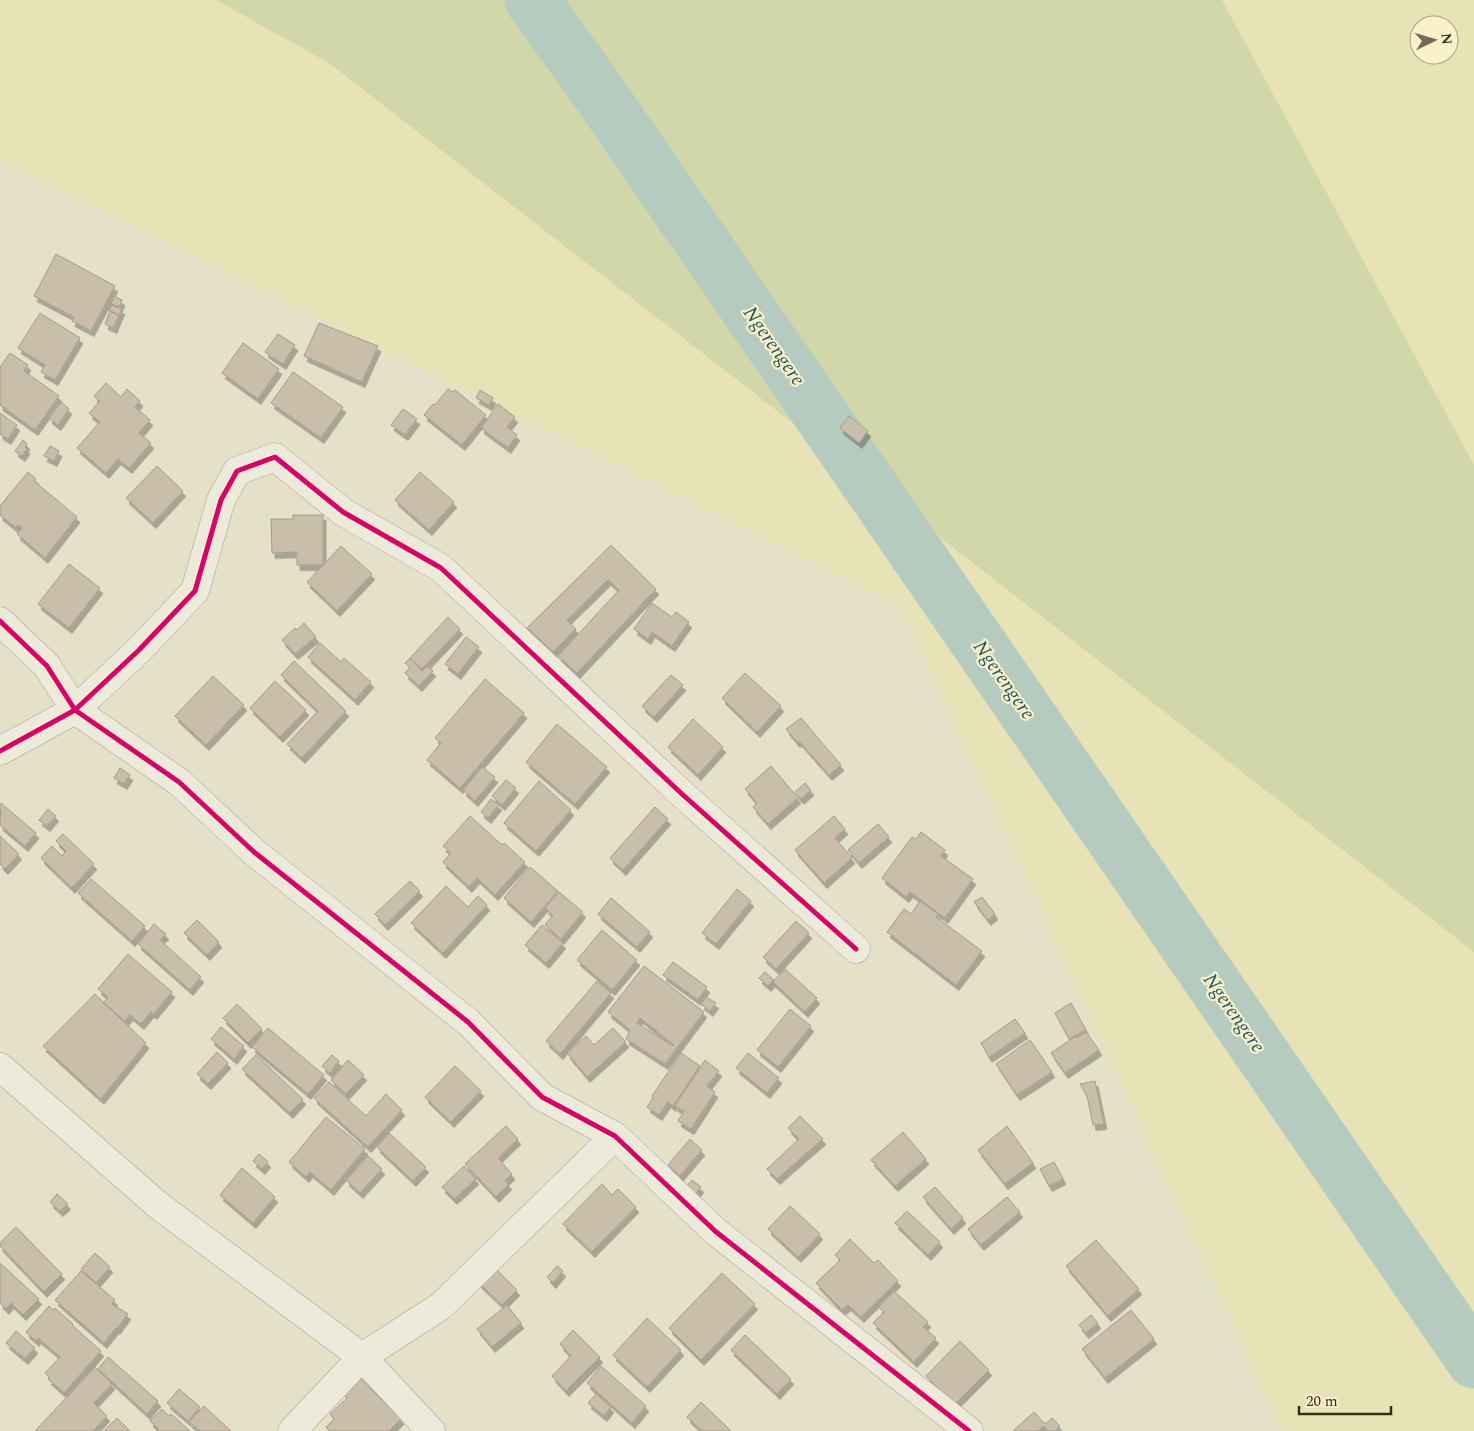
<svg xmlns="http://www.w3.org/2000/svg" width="1474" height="1431" viewBox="0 0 1474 1431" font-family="Spectral,serif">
	<defs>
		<filter id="shadow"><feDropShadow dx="3" dy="5.5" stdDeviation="0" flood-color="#0004"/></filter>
	</defs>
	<rect width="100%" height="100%" fill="#e5e0c8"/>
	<path fill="#e7e3b7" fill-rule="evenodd" d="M0,0h1474v1431h-192l-381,-824 -901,-448zM1419,25h30v30h-30z"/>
	<path fill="#d1d7a9" d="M216,0h1006l252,465v487l-1145,-889z"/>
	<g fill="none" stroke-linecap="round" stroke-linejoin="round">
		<path stroke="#b5cbc0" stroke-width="55" d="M532,0l69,96 873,1265"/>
	</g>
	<path fill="#c9bea9" stroke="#a59b88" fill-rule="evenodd" filter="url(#shadow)" d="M56,254l59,32 -24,45 -19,-10 2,-4 -40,-21z
		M114,296l8,4 -3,7 -8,-3z
		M111,305l11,4 -3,6 -10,-4z
		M110,311l9,4 -5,13 -9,-4z
		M40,313l40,25 -25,42 -14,-8 4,-7 -27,-17z
		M319,323l59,23 -16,36 -58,-26z
		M278,334l17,11 -12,19 -18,-12z
		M243,343l36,26 -21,30 -36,-26z
		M10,353l18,12 -4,6 35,25 -24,34 -35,-25v-38z
		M293,372l50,35 -22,31 -50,-35z
		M106,383l15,14 6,-8 13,12 -5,6 15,13 -11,13 12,10 -22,25 -11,-9 -12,14 -29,-25 23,-26 -11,-9 11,-12 -6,-5z
		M448,389l5,3 2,-2 31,25 -24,30 -38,-30 9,-11 2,1z
		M480,390l13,8 -4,7 -13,-7z
		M61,402l8,7 -11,16 -9,-7z
		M498,404l17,13 -8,10 10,8 -9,13 -27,-20z
		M403,409l14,10 -12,16 -14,-10z
		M0,413l17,12 -9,14 -8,-5z
		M849,416l19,15 -9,12 -19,-15z
		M23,440l4,4 -2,3 2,2 -5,7 -7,-5z
		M50,446l9,5 -5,10 -10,-5z
		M157,466l26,25 -30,32 -27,-25z
		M28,472l8,7 -2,2 43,36 -32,41 -28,-24 5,-6 -4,-3 -2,3 -16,-13v-9z
		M420,472l34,30 -25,28 -34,-30z
		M293,515h30v50h-26v-13l-25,1 -1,-34h22z
		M611,545l45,44 -79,84 -19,-17 61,-66 -11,-10 -41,40 9,9 -23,23 -26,-24z
		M341,546l31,28 -35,37 -30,-29z
		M69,564l31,24 -31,40 -31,-24z
		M652,603l20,14 4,-5 13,10 -17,24 -20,-14 -4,7 -14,-10z
		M448,617l12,12 -38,40 -12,-11z
		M304,623l12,14 -21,17 -13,-14 13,-12 2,2z
		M466,637l13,10 -21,27 -13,-10z
		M320,643l21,19 3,-4 27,24 -16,18 -47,-43z
		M410,658l12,13 5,-5 6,5 -14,15 -14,-13 5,-6 -5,-4z
		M294,661l52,50 -44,47 -15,-14 31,-33 -37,-36z
		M745,673l36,33 -24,26 -35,-34z
		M671,675l12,10 -29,32 -12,-11z
		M213,676l31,29 -38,40 -31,-29z
		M485,679l39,34 -64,75 -33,-28 14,-17 -6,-5z
		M275,681l31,29 -26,27 -30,-29z
		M801,718l40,47 -12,10 -30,-34 -2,1 -11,-13z
		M693,719l30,28 -25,28 -30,-28z
		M557,724l50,43 -32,37 -49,-42z
		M771,766l27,32 -30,26 -15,-17 4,-4 -12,-14z
		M482,767l13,10 -20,24 -12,-11z
		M120,768l10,7 -6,9 -10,-6z
		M506,780l10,8 -14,17 -10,-9z
		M539,781l32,29 -35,41 -32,-28z
		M805,783l6,7 -10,9 -6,-7z
		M491,799l8,6 -11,13 -7,-6z
		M1,803l35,30 -11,13 -25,-21z
		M655,807l13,12 -45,51 -13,-12z
		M48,809l8,7 -9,10 -8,-6z
		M470,816l32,29 2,-2 21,19 -30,33 -18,-17 -8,9 -26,-25 8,-9 -8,-7z
		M834,816l11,13 -10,9 17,20 -28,25 -29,-33z
		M878,824l11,13 -30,26 -11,-13z
		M921,832l24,18 -4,6 32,23 -28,39 -35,-26 -4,5 -24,-19 30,-41 4,2z
		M63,834l31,30 -22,24 -31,-30 11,-12 10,10 4,-5 -10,-10z
		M0,836l19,18 -14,15 -5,-5z
		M530,867l28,24 -27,31 -27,-24z
		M91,879l54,47 -13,15 -54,-48z
		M410,881l10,10 -35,34 -10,-11z
		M446,886l22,21 10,-11 9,9 -44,48 -32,-30z
		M737,889l14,12 -35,43 -14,-11z
		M559,892l24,20 -22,27 -16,-14 8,-10 -8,-7z
		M982,897l13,17 -7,6 -14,-18z
		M611,898l39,34 -13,15 -39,-33z
		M920,901l18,13 -2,3 46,34 -26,34 -69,-53 17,-23 7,5z
		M197,920l22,22 -12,13 -23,-22z
		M796,921l13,12 -33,36 -13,-12z
		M154,924l12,10 -6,6 41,37 -11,13 -52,-46z
		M542,925l21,18 -17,20 -21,-18z
		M602,930l35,30 -25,30 -35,-30z
		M128,954l44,38 -18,22 -3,-2 -10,12 -11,-9 -5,6 -22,-18 5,-6 -10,-8z
		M673,962l34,25 -9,13 -35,-25z
		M644,966l60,46 -39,52 -39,-25 4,-9 -22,-18zM640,1018l34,27 -1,1 -36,-23z
		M785,969l32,29 -12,14 -32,-30z
		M765,972l9,8 -6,6 -9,-8z
		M597,981l14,12 -51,61 -14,-13z
		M95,994l51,49 -45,56 -58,-53z
		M706,997l10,6 -6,8 -9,-7z
		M1071,1003l15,27 -17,9 -14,-26z
		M237,1004l25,25 -14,14 -25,-25z
		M790,1009l21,17 -33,41 -21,-17z
		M1015,1019l10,14 -36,24 -8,-14z
		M221,1027l23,19 -10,13 -23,-20z
		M268,1028l56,47 -16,19 -56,-47z
		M613,1028l13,14 -39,35 -20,-24 19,-17 8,9z
		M1086,1032l13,18 -34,23 -14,-20 25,-17 1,2z
		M1030,1040l22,32 -35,23 -21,-31z
		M217,1052l11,11 -20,21 -11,-10z
		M681,1053l19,13 -27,40 -5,-4 -9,13 -12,-8 6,-9 -1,-2z
		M748,1053l31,25 -12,15 -31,-25z
		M256,1055l47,44 -13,14 -48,-44z
		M332,1055l7,6 -9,12 -8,-7z
		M348,1060l16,15 -18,19 -15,-14z
		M705,1060l14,11 -12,15 8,6 -24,37 -13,-8 6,-10 -9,-5z
		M455,1066l26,25 -30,31 -26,-25z
		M1095,1081l9,43 -11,1 -6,-29 -7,-12z
		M329,1082l37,34 20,-22 16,16 -34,37 -54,-49z
		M800,1116l23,23 -46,40 -10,-10 32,-30 -11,-11z
		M326,1117l39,32 -34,41 -21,-18 -4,5 -17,-15z
		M506,1126l12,13 -20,19 14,16 -7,7 4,3 -13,13 -31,-33z
		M1007,1126l26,37 -28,21 -27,-34z
		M903,1132l23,27 -31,27 -24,-26z
		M389,1133l37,34 -13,14 -36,-34z
		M690,1139l12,11 -22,26 -12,-11z
		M259,1154l9,8 -6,7 -9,-8z
		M368,1156l14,13 -22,24 -14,-13z
		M1054,1162l9,17 -14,7 -9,-17z
		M464,1166l12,13 -22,20 -12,-12z
		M242,1168l33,29 -22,26 -33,-28z
		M692,1180l9,7 -8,10 -9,-8z
		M602,1184l10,11 6,-6 18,18 -44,45 -29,-28z
		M935,1187l28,31 -12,11 -28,-32z
		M57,1194l11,10 -8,7 -10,-9z
		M1007,1197l13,15 -39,33 -13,-16z
		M790,1206l30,28 -22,23 -30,-28z
		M907,1211l33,31 -12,13 -33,-32z
		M16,1227l46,47 -18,18 -44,-46v-3z
		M850,1239l24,24 4,-3 20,21 -37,36 -13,-12 -6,5 -26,-27 24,-23 -5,-5z
		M1096,1240l43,49 -31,27 -42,-50z
		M95,1253l15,14 -14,16 -15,-14z
		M0,1263l39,36 -16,16 -12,-12 -5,6 -6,-6z
		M557,1266l6,5 -10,12 -6,-6z
		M494,1267l23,23 -15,15 -24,-23z
		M81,1271l34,29 -3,4 16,10 -11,15 -1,-1 -12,15 -49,-43z
		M722,1273l33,31 -54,56 -32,-32z
		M894,1291l34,31 -5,5 13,11 -22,24 -41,-39 11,-11 -5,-5z
		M507,1305l14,18 -29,24 -15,-18z
		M49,1306l4,4 2,-2 18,16 -1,1 29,26 -37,42 -16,-14 2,-1 -5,-5 15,-16 -22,-19 -2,3 -10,-9z
		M1131,1310l23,29 -49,39 -23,-29z
		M1091,1315l7,8 -12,10 -7,-8z
		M647,1318l34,32 -34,37 -34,-32z
		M573,1330l27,27 -34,34 -14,-15 19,-20 -11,-12z
		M16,1331l19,17 -10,11 -19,-16z
		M745,1335l46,44 -14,15 -46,-44z
		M960,1341l29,29 -35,35 -28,-29z
		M108,1357l50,44 -11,13 -49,-45z
		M601,1366l45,40 -14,17 -45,-40z
		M95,1367l17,17 -18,19 13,13 -14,15h-58z
		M360,1378l41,41 -12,12h-60l-3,-4 8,-8 -4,-5 17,-16 -4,-4z
		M179,1389l21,18 -12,14 -21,-18z
		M596,1394l15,13 -7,9 -16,-13z
		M701,1402l30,29h-29l-15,-14z
		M204,1406l27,25h-31l-11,-9z
		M162,1409l7,7 2,-2 19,17h-33l1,-2 -8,-8z
		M1034,1412l11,12 7,-6 8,8 -6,5h-6l-4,-5 -6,5h-25z
		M117,1418l13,13h-26z"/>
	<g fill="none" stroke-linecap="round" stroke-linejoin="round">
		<defs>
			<path id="minor" d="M0,621l47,45 28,44 104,72 75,70 214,170 74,75 73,39 100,95 254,200
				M0,751l75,-41 64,-60 56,-59 26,-91 16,-29 38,-14 68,55 98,56 241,226 174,155
				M0,1067l159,139 203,151 69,74
				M292,1431l70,-74 79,-51 174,-170"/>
		</defs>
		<use href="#minor" stroke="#a9a492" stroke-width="29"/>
		<use href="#minor" stroke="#ede9db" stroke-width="28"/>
		<defs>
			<path id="cycleway" d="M0,621l47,45 28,44 104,72 75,70 214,170 74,75 73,39 100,95 254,200
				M0,751l75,-41 64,-60 56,-59 26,-91 16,-29 38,-14 68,55 98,56 241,226 174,155"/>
		</defs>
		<use href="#cycleway" stroke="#f8f1cc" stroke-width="8"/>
		<use href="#cycleway" stroke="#d6006c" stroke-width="5"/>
	</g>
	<g text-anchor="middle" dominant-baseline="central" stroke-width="4.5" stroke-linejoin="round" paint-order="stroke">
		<g font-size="20" font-style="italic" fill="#285659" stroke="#f8f1cc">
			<text transform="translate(774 346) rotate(55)">Ngerengere</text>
			<text transform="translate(1004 680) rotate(55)">Ngerengere</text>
			<text transform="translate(1234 1013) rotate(55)">Ngerengere</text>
		</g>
	</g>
	<g transform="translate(1434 40) rotate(85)"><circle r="24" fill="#f8f1cc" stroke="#aba285"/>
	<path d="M0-4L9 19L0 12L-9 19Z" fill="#756b57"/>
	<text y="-8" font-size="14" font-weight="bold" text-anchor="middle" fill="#382c1a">N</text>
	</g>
	<path d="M1299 1406v8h92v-8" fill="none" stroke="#382c1a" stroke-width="2.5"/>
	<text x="1306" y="1406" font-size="15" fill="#382c1a" stroke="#f8f1cc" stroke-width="4" paint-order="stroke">20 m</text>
</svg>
